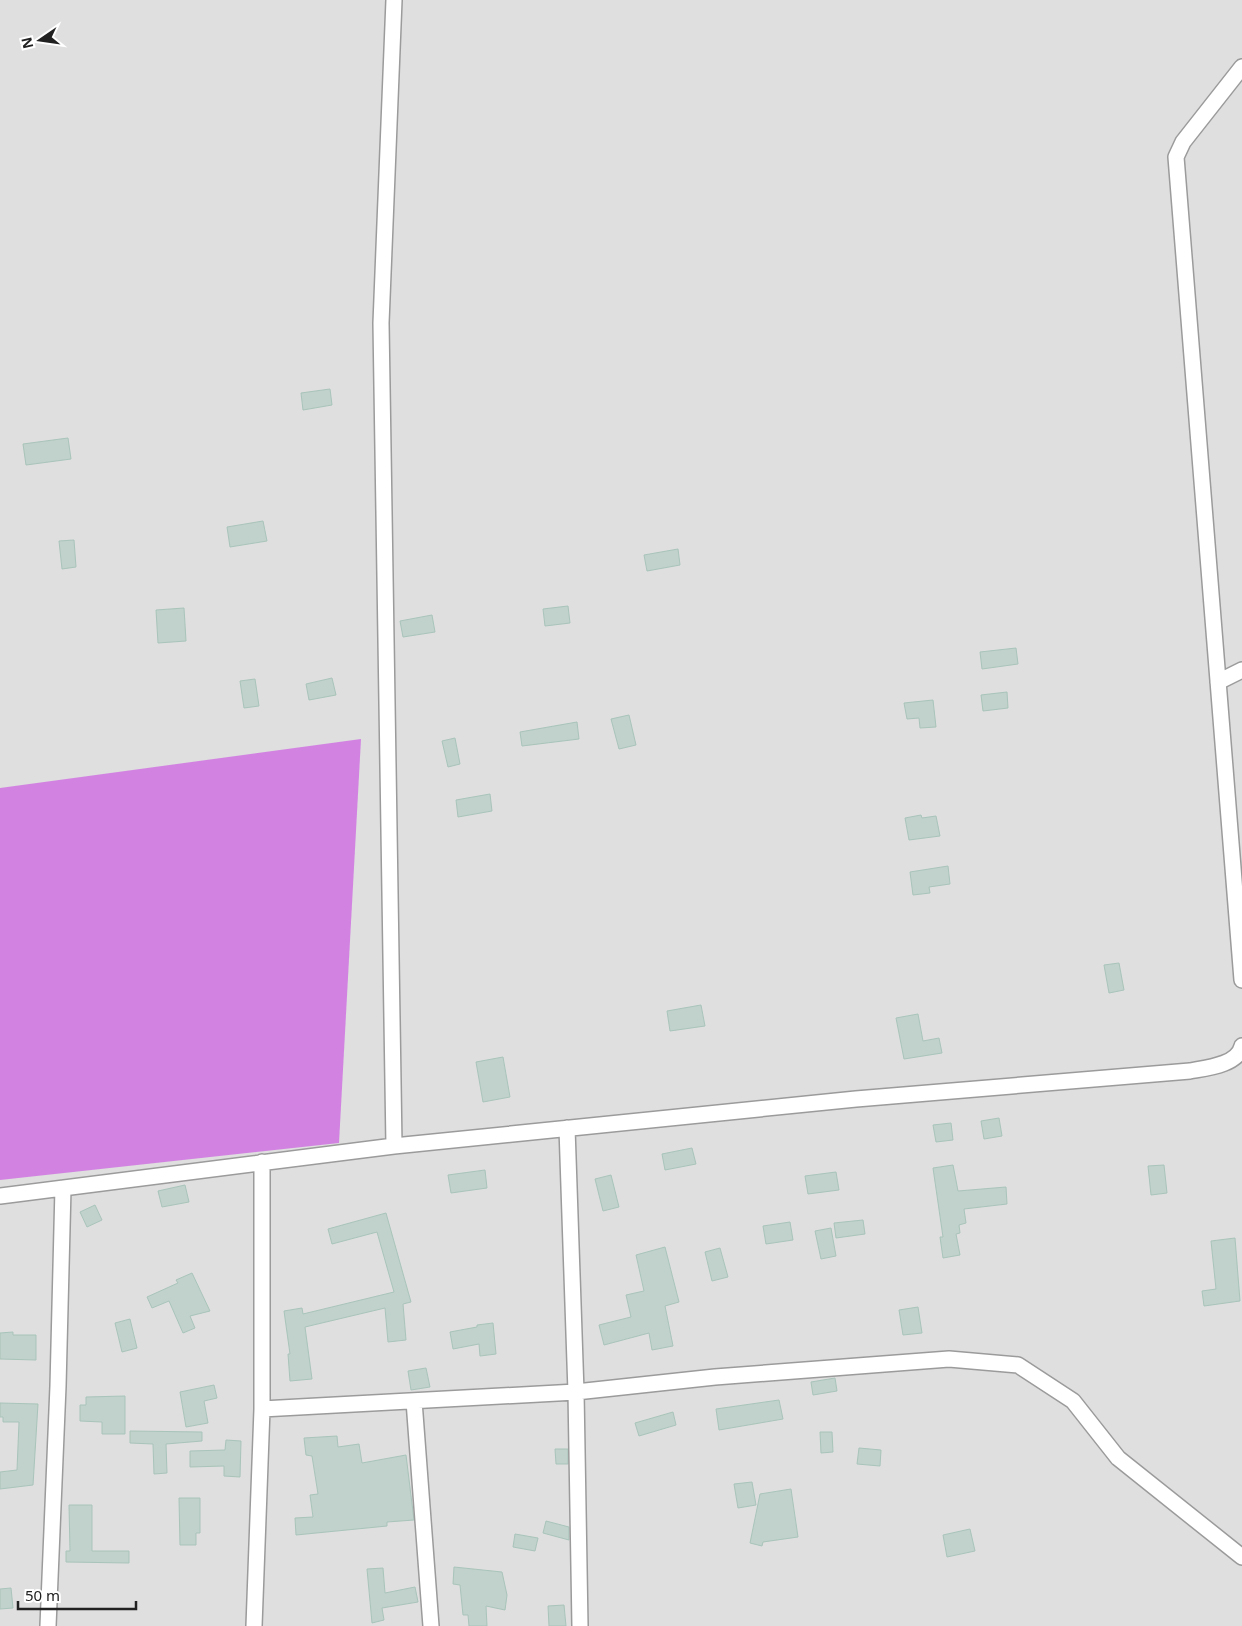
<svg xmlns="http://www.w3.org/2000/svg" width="1242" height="1626" viewBox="0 0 1242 1626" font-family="'Noto Sans',sans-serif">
	<rect width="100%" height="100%" fill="#e7f1f0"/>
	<path fill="#dedfde" d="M0,0h1242v1626h-1242z"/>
	<path fill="#d283e2" d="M361,739l-22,404 -339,37v-392z"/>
	<path fill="#c0d2cb" stroke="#a9c4ba" d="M330,389l2,16 -29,5 -2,-17z
		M68,438l3,21 -45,6 -3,-21z
		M263,521l4,20 -37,6 -3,-20z
		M74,540l2,27 -14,2 -3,-28z
		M678,549l2,16 -33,6 -3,-16z
		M568,606l2,17 -25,3 -2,-17z
		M184,608l2,33 -28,2 -2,-33z
		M432,615l3,17 -32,5 -3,-16z
		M1016,648l2,16 -36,5 -2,-17z
		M332,678l4,17 -27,5 -3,-16z
		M255,679l4,27 -15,2 -4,-27z
		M1007,692l1,16 -25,3 -2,-16z
		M933,700l3,27 -16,1 -1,-10 -12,1 -3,-16z
		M629,715l7,30 -17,4 -8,-30z
		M577,722l2,17 -57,7 -2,-14z
		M455,738l5,26 -12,3 -6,-26z
		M490,794l2,17 -34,6 -2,-17z
		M921,815l1,3 14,-2 4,20 -31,4 -4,-22z
		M948,866l2,18 -21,3 1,6 -17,2 -3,-23z
		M1119,963l5,27 -15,3 -5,-28z
		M701,1005l4,21 -35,5 -3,-20z
		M918,1014l5,27 16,-3 3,15 -38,6 -8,-41z
		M503,1057l7,40 -27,5 -7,-40z
		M999,1118l3,18 -18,3 -3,-18z
		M951,1123l2,17 -17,2 -3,-17z
		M692,1148l4,16 -31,6 -3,-16z
		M953,1165l5,26 48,-4 1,17 -43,5 2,14 -7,2 1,8 -4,1 4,21 -17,3 -3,-21h3l-10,-69z
		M1164,1165l3,28 -16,2 -3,-29z
		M485,1170l2,18 -36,5 -3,-18z
		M836,1172l3,18 -31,4 -3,-18z
		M611,1175l8,32 -16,4 -8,-32z
		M185,1185l4,17 -27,5 -4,-16z
		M95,1205l7,15 -15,7 -7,-15z
		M386,1213l25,89 -8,2 3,36 -18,2 -3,-34 -80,19 7,52 -22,2 -2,-27h2l-6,-43 18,-3 1,6 91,-22 -17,-60 -45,12 -4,-15z
		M863,1220l2,14 -29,4 -2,-15z
		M790,1222l3,18 -27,4 -3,-18z
		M831,1228l5,28 -15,3 -6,-28z
		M1235,1238l5,63 -36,5 -2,-15 14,-2 -5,-48z
		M665,1247l14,55 -14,4 8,40 -21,4 -3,-17 -45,12 -5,-20 32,-8 -5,-22 18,-4 -8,-36z
		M720,1248l8,29 -16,4 -7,-29z
		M192,1273l18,38 -20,5 5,12 -12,5 -14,-32 -17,7 -5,-11 31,-14 -2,-3z
		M918,1307l4,26 -19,2 -4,-25z
		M130,1319l7,29 -15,4 -7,-29z
		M493,1323l3,31 -16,2 -1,-12 -26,5 -3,-17 27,-5v-2z
		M13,1332v3h23v25l-36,-1v-26z
		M426,1368l4,19 -19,3 -3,-19z
		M835,1378l2,13 -24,4 -2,-13z
		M214,1385l3,13 -13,3 4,22 -22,4 -6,-35z
		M125,1396v38h-23v-12l-22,-1v-16h6v-8z
		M779,1400l4,19 -64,11 -3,-21z
		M0,1403l38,1 -5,81 -33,4v-17l17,-2 2,-48h-16v-5h-3z
		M673,1412l3,13 -37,11 -4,-13z
		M130,1431l72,1v9l-36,3 1,29 -13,1 -1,-30 -23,-1z
		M820,1432h12l1,20 -12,1z
		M337,1436l1,11 21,-3 3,19 44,-8 8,65 -27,2v4l-91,9 -1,-17 18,-1 -3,-22 8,-1 -6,-38 -6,-1 -2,-17z
		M226,1440l15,1 -1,36 -16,-1v-10l-34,1v-16l35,-1z
		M859,1448l22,2 -1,16 -23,-2z
		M555,1449h13v15h-12z
		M752,1482l4,23 -18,3 -4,-24z
		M791,1489l7,48 -35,5 -1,4 -12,-3 10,-49z
		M179,1498h21v35h-4v12h-16z
		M69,1505h23v46h37v12l-63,-1v-11h4z
		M546,1521l23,6v13l-26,-7z
		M970,1529l5,22 -28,6 -4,-22z
		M515,1534l23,4 -3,13 -22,-4z
		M454,1567l48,5 5,23 -2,15 -19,-4 1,20h-18l-1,-11h-5l-3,-30 -7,-1z
		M383,1568l2,25 30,-6 3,15 -36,6 2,12 -12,3 -5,-54z
		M11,1588l2,20 -13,1v-20z
		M564,1605l2,21h-17l-1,-20z"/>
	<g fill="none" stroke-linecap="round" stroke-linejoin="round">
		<defs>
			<path id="minor" d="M1242,67l-59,75 -7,15 66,823
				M1218,682l24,-12
				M567,1128l9,264 4,234
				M394,1146l-13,-823 13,-323
				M0,1196l394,-50 462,-47 334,-28c16,-3 48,-6 52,-25
				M414,1401l17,225
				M262,1409l314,-17 139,-15 234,-18 69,6 55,36 45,57 124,99
				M48,1626l10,-240 5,-198
				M254,1626l8,-217v-247"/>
		</defs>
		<use href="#minor" stroke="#9b9b9b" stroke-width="18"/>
		<use href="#minor" stroke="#fff" stroke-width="15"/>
	</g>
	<g transform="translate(40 40) rotate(257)" stroke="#ffffff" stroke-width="4" paint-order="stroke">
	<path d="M0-4L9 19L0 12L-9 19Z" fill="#212121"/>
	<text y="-8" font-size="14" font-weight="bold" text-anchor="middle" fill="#212121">N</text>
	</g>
	<path d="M18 1601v8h118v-8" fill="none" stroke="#212121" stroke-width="2.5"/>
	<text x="25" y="1601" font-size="15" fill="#212121" stroke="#ffffff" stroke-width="4" paint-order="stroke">50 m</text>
</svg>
